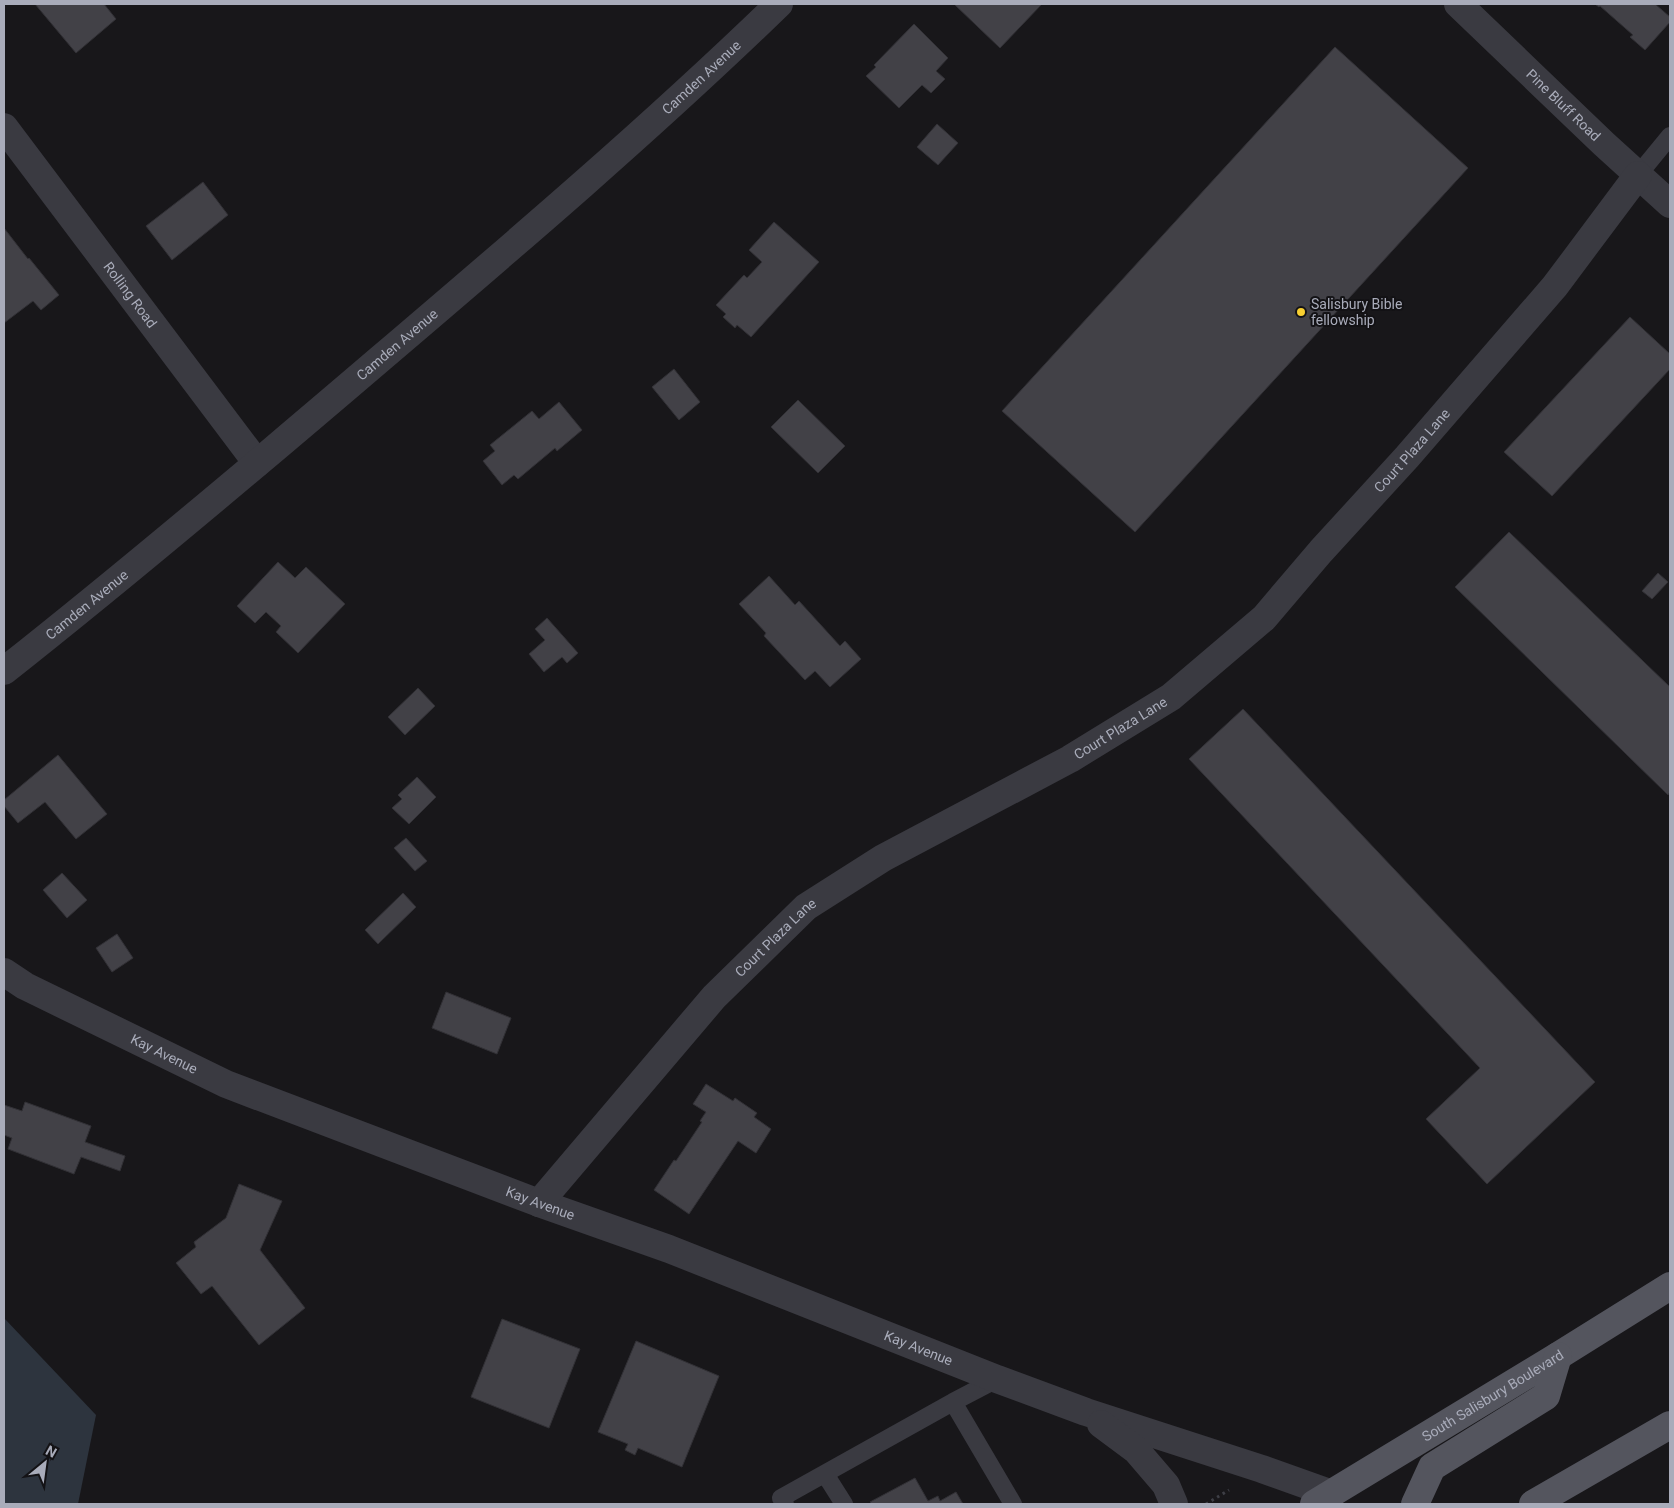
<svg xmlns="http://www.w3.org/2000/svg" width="1674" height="1508" viewBox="0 0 1674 1508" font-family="Roboto,sans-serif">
	<rect width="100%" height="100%" fill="#18171a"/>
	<path fill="#2d343e" d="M4,1318l92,97 -18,89h-74z"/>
	<path fill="#424147" stroke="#323136" d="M35,4h69l12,15 -40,34z
		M954,4h88l-42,44z
		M1595,4h60l15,13v5l-25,28 -15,-13 3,-2 -33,-29 -1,1z
		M914,24l34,34 -12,13 9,8 -14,14 -9,-8 -23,23 -33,-32 10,-9 -2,-2z
		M1335,47l133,121 -333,364 -133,-121z
		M937,124l21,19 -20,22 -21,-18z
		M203,182l25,33 -56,45 -26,-34z
		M774,222l45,40 -68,75 -14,-12 -2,3 -12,-11 3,-3 -10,-9 28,-30 3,3 15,-16 -13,-12z
		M4,228l24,31 1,-1 30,37 -18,15 -8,-9 -29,22z
		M1630,317l40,37v15l-118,127 -48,-44z
		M674,369l26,33 -21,18 -27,-33z
		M798,400l47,46 -27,27 -47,-46z
		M559,402l23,28 -25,21 -2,-3 -37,31 -4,-4 -12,10 -19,-24 12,-10 -5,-6 42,-34 7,8z
		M1509,532l161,155v105l-2,3 -213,-208z
		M278,562l17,16 11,-11 39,37 -47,49 -22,-21 5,-6 -15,-14 -11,11 -18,-17z
		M1658,573l10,9 -16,17 -10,-8z
		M769,576l26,29 4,-4 41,45 5,-5 16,18 -31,28 -15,-16 -10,9 -41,-44 2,-3 -27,-29z
		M547,618l31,35 -11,10 -5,-6 -18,15 -15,-18 16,-14 -10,-11z
		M418,688l17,18 -30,29 -17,-18z
		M1243,709l352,373 -108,102 -61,-65 54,-51 -291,-309z
		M58,755l49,59 -31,25 -31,-37 -27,21 -14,-17v-6z
		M417,777l19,20 -27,27 -17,-16 10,-9 -4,-4z
		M406,838l21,23 -12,10 -21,-23z
		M62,873l25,27 -20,18 -24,-28z
		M403,893l13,14 -38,37 -13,-14z
		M117,934l16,24 -21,14 -16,-24z
		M446,992l65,26 -14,36 -65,-26z
		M706,1084l27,17 2,-3 22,15 -3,4 17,12 -15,24 -18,-12 -49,73 -35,-24 20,-30 2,1 26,-39 -2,-1 6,-9 -13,-8z
		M25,1102l66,24 -6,16 40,14 -5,15 -39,-14 -7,17 -66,-25 4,-11 -8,-3v-30l18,6z
		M239,1184l43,17 -22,49 45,58 -46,37 -47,-59 -11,8 -25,-31 20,-16 -2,-5 32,-24z
		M502,1319l78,30 -31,79 -78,-31z
		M636,1341l83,35 -37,91 -44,-19 -3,7 -10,-5 3,-6 -30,-12z
		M915,1478l13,23 10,-5 2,5 16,-9 7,12h-91l-2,-2z"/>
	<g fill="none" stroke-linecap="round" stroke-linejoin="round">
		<path stroke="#3e3f46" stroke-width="3" stroke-dasharray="2.5 4" stroke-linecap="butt" d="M1206,1504l23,-14"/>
		<path stroke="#3a3a41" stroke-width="18" d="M1638,175l32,-39
			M953,1402l60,102
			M825,1474l19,30
			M785,1504l-4,-6 172,-96 44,-23"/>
		<g stroke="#3a3a41" stroke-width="28">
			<path id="s1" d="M1458,4l146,140 66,60"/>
			<path id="s2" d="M4,127l253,336"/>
			<path id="s3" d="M4,972l21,14 201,98 313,119 130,46 328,130 89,33 176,57 70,25"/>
			<path id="s4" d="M539,1203l175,-206 92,-90 77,-49 187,-99 101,-62 93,-79 57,-67 86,-94 148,-171 83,-111"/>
			<path d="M1101,1424l35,26 30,35 8,19"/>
		</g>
		<path stroke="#3a3a41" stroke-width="28" id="s5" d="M4,671c128,-101 252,-206 376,-312 135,-115 271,-231 399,-355"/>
		<g stroke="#54555e" stroke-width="28">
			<path id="s6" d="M1314,1504l244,-148 112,-70"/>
			<path d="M1415,1504l17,-37 114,-71 12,-40"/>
			<path d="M1533,1504l137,-79"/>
		</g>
	</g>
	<circle fill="#f8cf31" stroke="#131215" stroke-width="2" cx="1301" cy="312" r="5"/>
	<g text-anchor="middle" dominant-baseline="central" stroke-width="4" stroke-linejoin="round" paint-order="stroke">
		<g font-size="14" fill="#a9acba" stroke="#131215">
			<text stroke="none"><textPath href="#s5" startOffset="916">Camden Avenue</textPath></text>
			<text stroke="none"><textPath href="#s1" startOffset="146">Pine Bluff Road</textPath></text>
			<text stroke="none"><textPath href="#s2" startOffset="210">Rolling Road</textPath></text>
			<text stroke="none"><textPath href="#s5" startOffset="511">Camden Avenue</textPath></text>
			<text stroke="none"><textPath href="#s4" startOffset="1166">Court Plaza Lane</textPath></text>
			<text stroke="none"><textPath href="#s5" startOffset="106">Camden Avenue</textPath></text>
			<text stroke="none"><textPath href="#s4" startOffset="761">Court Plaza Lane</textPath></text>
			<text stroke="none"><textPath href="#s4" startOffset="356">Court Plaza Lane</textPath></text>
			<text stroke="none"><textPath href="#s3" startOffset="180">Kay Avenue</textPath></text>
			<text stroke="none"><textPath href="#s3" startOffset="585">Kay Avenue</textPath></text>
			<text stroke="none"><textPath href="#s3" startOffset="990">Kay Avenue</textPath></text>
			<text stroke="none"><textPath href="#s6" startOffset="209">South Salisbury Boulevard</textPath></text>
		</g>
		<g font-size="14" fill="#a9acba" stroke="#131215" text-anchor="start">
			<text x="1311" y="304">Salisbury Bible<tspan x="1311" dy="16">fellowship</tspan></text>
		</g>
	</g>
	<rect width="1674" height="1508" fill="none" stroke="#a9acba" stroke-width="10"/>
	<g transform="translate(45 1463) rotate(29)" stroke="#131215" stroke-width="4" paint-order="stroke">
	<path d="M0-4L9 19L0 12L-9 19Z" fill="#a9acba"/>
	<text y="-8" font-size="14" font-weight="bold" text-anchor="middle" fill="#a9acba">N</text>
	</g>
</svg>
